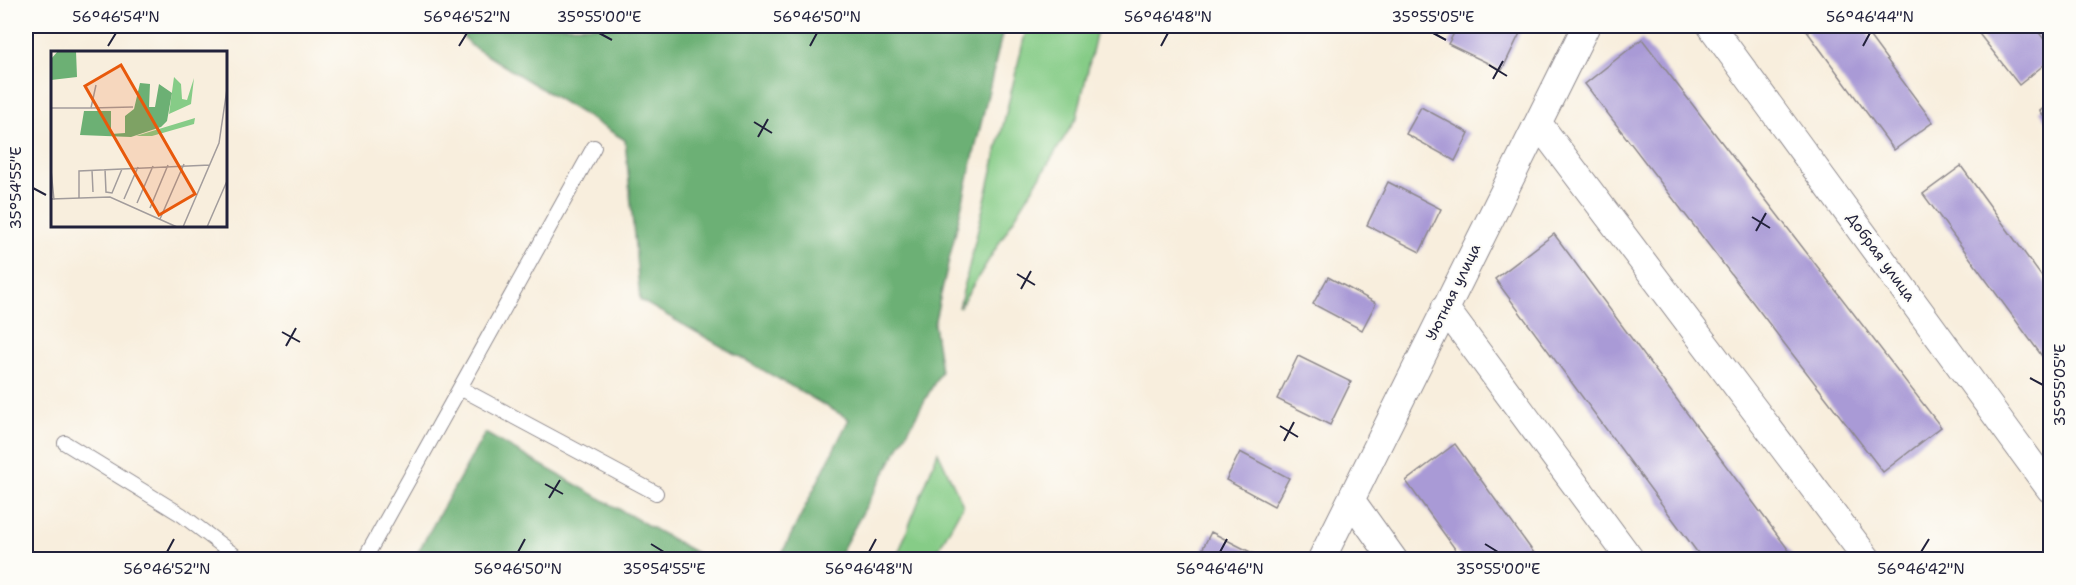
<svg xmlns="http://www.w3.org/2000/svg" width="2076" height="585" viewBox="0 0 2076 585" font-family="'Shantell Sans',sans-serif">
	<rect width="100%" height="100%" fill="#fdfcf7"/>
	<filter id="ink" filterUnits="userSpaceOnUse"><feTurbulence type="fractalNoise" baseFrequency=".0167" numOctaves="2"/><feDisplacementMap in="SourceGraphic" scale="12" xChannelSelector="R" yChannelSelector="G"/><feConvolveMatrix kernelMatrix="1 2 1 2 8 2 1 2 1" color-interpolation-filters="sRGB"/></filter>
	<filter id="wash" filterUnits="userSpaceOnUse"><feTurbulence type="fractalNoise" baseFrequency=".008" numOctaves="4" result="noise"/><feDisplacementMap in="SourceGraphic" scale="24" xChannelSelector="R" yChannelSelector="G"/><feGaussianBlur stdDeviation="1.35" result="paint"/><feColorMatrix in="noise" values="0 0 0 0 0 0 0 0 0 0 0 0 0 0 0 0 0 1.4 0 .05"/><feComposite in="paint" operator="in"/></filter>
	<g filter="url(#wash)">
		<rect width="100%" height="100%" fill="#f8eedd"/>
		<path fill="#86cc87" stroke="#547761" stroke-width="1.5" d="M1027,26h71l-21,91 -118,191z
			M938,452l25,53 -30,54h-37z"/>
		<path fill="#6cb074" stroke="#476958" stroke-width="1.5" d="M455,26h549l-70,298 7,47 -104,188h-58l70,-140 -209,-119 -15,-160 -155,-95z
			M485,433l222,126h-293z"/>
		<g id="blocks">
			<path fill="#a99ad6" d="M1458,26h62l3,1 -21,43 -54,-26z
				M1803,26h59l71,96 -39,28z
				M1973,26h61l16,21v13l-31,25z
				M1642,39l299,388 -58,45 -298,-388z
				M2050,103v22l-10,-14z
				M1421,107l48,26 -14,28 -49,-27z
				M1961,166l89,122v79l-127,-173z
				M1388,182l53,27 -21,43 -53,-27z
				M1554,234l242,326h-93l-208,-281z
				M1328,277l48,26 -14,27 -49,-26z
				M1298,356l53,26 -21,43 -53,-26z
				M1455,444l84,116h-76l-57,-79z
				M1240,452l49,26 -15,28 -48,-26z
				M1211,532l55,28h-69z"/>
		</g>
	</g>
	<g filter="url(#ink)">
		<use href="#blocks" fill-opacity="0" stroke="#8d888c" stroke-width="1.5"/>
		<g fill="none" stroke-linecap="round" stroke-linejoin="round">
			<defs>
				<path id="service" d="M460,388l196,105
					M65,443l117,72 59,45
					M364,560l230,-413"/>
				<path id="minor" d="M1711,26l339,463
					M1538,123l330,437
					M1445,308l186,252
					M1351,500l43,60
					M1321,560l265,-534"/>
			</defs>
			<use href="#service" stroke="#8d888c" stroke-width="16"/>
			<use href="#minor" stroke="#8d888c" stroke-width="29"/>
			<use href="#service" stroke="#fff" stroke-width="14"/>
			<use href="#minor" stroke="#fff" stroke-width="27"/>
		</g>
	</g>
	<path fill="none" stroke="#22223b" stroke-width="2" d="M599,33l13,7M1433,33l13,7M108,46l8,-13M459,46l8,-13M810,46l7,-13M1161,46l7,-13M1863,46l7,-13M1489,65l18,11M1493,79l10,-18M754,122l18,11M758,137l10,-18M33,188l13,7M1752,217l18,11M1756,231l10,-18M1017,274l18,11M1021,289l10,-18M282,332l18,10M286,346l10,-18M2030,378l13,7M1280,426l18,11M1284,441l10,-19M545,484l18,10M549,498l11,-18M651,544l13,8M1485,544l13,8M167,552l7,-13M518,552l7,-13M869,552l7,-13M1220,552l7,-13M1921,552l8,-13"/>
	<g text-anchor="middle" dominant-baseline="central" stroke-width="4.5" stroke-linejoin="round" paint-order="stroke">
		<g font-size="15" fill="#22223b" stroke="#fdfcf7">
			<text transform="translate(1881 257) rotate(54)">Добрая улица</text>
			<text transform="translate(1453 292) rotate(-64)">Уютная улица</text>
		</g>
	</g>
	<g transform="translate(51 51)">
		<rect width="176" height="176" fill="#f8eedd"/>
		<path d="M123,26l7,7 1,15 5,1 7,-22 -3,26 -22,10zM144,67l-1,6 -42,12h-16z" fill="#86cc87"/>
		<path d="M7,0h18l1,26 -26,3v-21zM89,32l10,1 -1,23h6l4,-23 13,9 -5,28 -6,6 -30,10 -51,-2 4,-24h27v23l14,-1v-17l9,-7z" fill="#6cb074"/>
		<path fill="none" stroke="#a29c9c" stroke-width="1.5" d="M0,57h40l5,-23M40,57l42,-1M54,118l1,23 6,1 10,-24M0,119l3,30M41,119l1,22M28,147v-27l131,-6M0,148l59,-2 67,30M73,148l14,-32M86,152l16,-37M99,157l18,-43M109,168l24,-55M132,176l36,-84 8,-54M156,176l20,-46"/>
		<path fill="#e8590c" fill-opacity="0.15" stroke="#e8590c" stroke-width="3" d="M70,14l74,129 -36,21 -74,-129z"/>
		<rect width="176" height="176" fill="none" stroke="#22223b" stroke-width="3"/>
	</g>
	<rect width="2076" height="585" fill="none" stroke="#fdfcf7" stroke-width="66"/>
	<rect x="33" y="33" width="2010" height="519" fill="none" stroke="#22223b" stroke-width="2"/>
	<g font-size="15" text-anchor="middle" fill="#22223b">
		<text x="116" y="22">56°46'54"N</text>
		<text x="467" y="22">56°46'52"N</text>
		<text x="599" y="22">35°55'00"E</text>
		<text x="817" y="22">56°46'50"N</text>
		<text x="1168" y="22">56°46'48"N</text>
		<text x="1433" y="22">35°55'05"E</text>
		<text x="1870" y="22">56°46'44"N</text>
		<text transform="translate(16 188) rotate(-90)" y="5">35°54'55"E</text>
		<text transform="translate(2060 385) rotate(-90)" y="5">35°55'05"E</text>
		<text x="167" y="574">56°46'52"N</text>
		<text x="518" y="574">56°46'50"N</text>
		<text x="664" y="574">35°54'55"E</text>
		<text x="869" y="574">56°46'48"N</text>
		<text x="1220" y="574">56°46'46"N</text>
		<text x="1498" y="574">35°55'00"E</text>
		<text x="1921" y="574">56°46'42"N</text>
	</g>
</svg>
